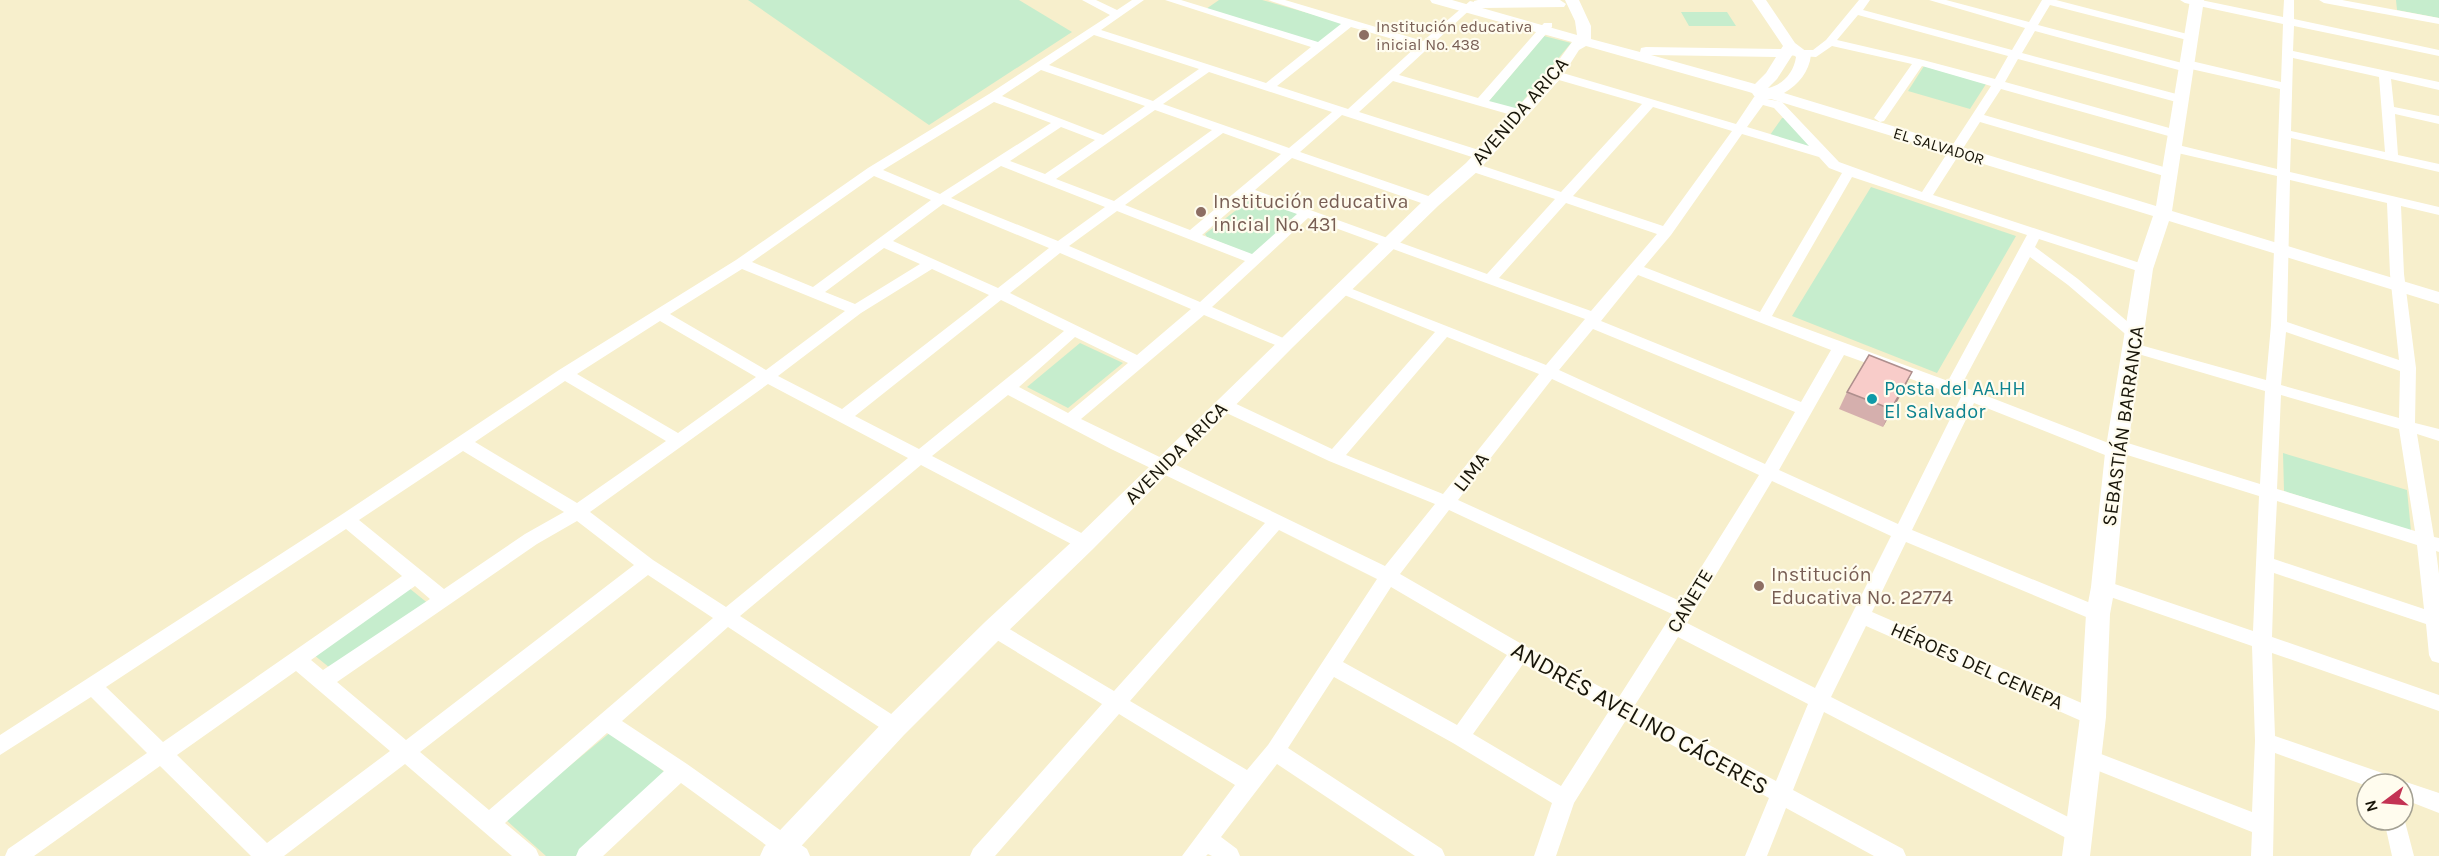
<svg xmlns="http://www.w3.org/2000/svg" width="2439" height="856" viewBox="0 0 2439 856" font-family="Karla,sans-serif">
	<rect width="100%" height="100%" fill="#f7efcc"/>
	<path fill="#c6edcd" d="M748,0h271l53,32 -143,93z
		M1219,0h43l81,23 -24,20 -113,-34z
		M2396,0h43v18l-42,-8z
		M1681,12h46l9,14h-47z
		M1544,36l27,7 -55,66 -28,-7z
		M1924,66l62,18 -16,25 -62,-18z
		M1782,118h6l22,29 -40,-12z
		M1871,187l145,49 -79,137 -145,-57z
		M1252,198l47,16 -47,41 -45,-18 -2,-3z
		M1080,343l43,20 -55,45 -41,-21z
		M2283,453l124,37 4,41 -127,-40z
		M409,588l26,21 -95,67 -26,-21z
		M612,731l55,43 -91,82h-30l-41,-37z"/>
	<g fill="none" stroke-linecap="round" stroke-linejoin="round">
		<path fill="#fff" fill-rule="evenodd" d="M1082,0h14l21,10 15,-10h12l-43,30 165,53 45,-36 -146,-47h16l137,42 23,-18 -73,-24h17l138,41 47,-40 4,1v4l-75,69 79,23 66,-75h8v4l-63,74 34,9 2,3 -2,3h-8l-122,-35 -34,31 126,40 1,3 -1,3h-10l-133,-43 -42,37 137,47 2,3 -2,3h-10l-135,-47 -37,32 232,84 68,-75 -88,-29 -2,-3 2,-3h10l84,28 81,-88 -90,-26 -2,-3 6,-4 180,53 18,-27 8,-4 4,1 1,5 15,3 57,60 83,30 69,-106 -69,-20 -38,55 -4,1 -6,-4 38,-54 -80,-18 -16,11 -32,-2 -2,-2 6,-3h25l13,-10 33,-40h11l-7,10 149,40 13,-22 -96,-28h17l83,22 13,-22h14l139,36 2,2 -6,3 -141,-36 -12,20 144,38 5,-3 94,22 2,-58 -98,-21 -5,-3h21l82,17 1,-17h10v19l145,31v6l-145,-30 -1,25 146,31v8l-48,-11 3,28 45,9v8l-44,-10 3,41 41,9v8l-148,-34 -1,34 149,35v8l-38,-9 3,68 12,94 -1,55 24,6v12l-22,-7 17,103 5,1v14l-3,-1 3,23v89l-7,-2 -3,-6 -3,-31 -152,-51 -2,64 167,58v16l-167,-58 3,83 119,41 2,6 7,-2 36,12v20l-36,-14v-15h-36v2l-92,-33 -2,103h-22l1,-24 -171,-68 -3,-6 3,-6 7,-3 164,63 3,-71 -3,-95 -156,-54 -2,-5 2,-5 7,-2 150,51 6,-135 -135,-42 -8,5 -6,-2 -136,-54 -62,127 193,79 2,5 -2,5 -7,2 -7,-2 -185,-77 -34,70 228,99 3,6 -3,6 -7,3 -7,-3 -220,-97 -35,71 255,129 3,7 -3,7 -8,3 -8,-3 -246,-128 -31,78 110,59 3,7h-32l-88,-48 -19,48h-22l24,-58 -143,-78 -52,83 -18,53h-22l18,-53 -99,-60 -119,-66 -46,71 154,101 3,7h-30l-138,-92 -56,73 16,12 3,7h-28l-4,-2 -2,2h-24l53,-71 -116,-71 -124,142h-25l3,-7 129,-145 -115,-70 -3,-5 3,-5 7,-3 7,3 113,67 151,-168 -154,-74 -103,-54 -76,61 159,82 3,5 -3,5 -6,2 -6,-2 -158,-83 -181,151 162,105 3,6 -3,6 -7,3 -7,-3 -160,-106 -106,94 65,43 120,85 3,7h-29l-100,-73 -78,73h-27l3,-7 85,-78 -57,-38 -102,90 31,26 3,7h-27l-107,-92 -121,92h-33l-91,-90 -126,90h-29l3,-7 139,-96 -56,-56 -91,58v-20l341,-220 218,-145 177,-110 132,-92 121,-74 121,-79zM1858,15l150,41 -13,23 -72,-19 -86,-20zM1351,27l66,19 -69,63 -71,-23zM2035,31l151,41 5,-3 89,20 -3,80 -103,-25 -6,4 1,3 108,25 -6,149 -5,55 -133,-37 -8,5 3,3 137,40 -5,93 -142,-44 -7,4 -150,-58 69,-129 38,28 62,53h10l3,-3 -65,-56 -43,-32 4,-8 105,34 7,-4 -2,-3 -216,-71 47,-73 184,54 5,1 7,-4 -2,-3 -190,-55 17,-26 171,48h8l2,-3 -2,-3 -175,-49 13,-23 162,44 6,-4 -2,-3 -162,-43zM1094,35l105,34 -46,32 -104,-36zM2293,58l86,19 6,75 -94,-21zM1041,70l104,36 -42,29 -101,-39zM1209,72l123,40 -43,36 -126,-44zM994,102l57,21 -111,71 -57,-24zM1763,105l11,3 35,38 -62,-19zM1653,107l79,24 -69,95 -90,-30zM1155,110l57,20 -98,71 -58,-22zM1061,127l34,13 -50,34 -35,-13zM1223,133l58,21 -91,76 -65,-25zM1742,134l77,23 10,11 13,5 -82,139 -116,-45 27,-32zM1001,166l104,41 -47,34 -107,-43zM874,176l57,24 -118,87 -61,-25zM1852,177l175,58 -79,146 -176,-65zM2290,180l97,23 3,71 9,86 -112,-38zM1247,196l50,18 -45,40 -50,-19zM1566,203l91,31 -66,77 -92,-33zM943,204l106,44 -51,40 -105,-47zM1117,211l128,50 -45,41 -131,-56zM1308,218l277,101 -39,46 -204,-80 -5,1 -2,3 2,3 98,40 -103,117 -102,-48h-12l-2,4 2,4 111,52 106,43 -50,62 -304,-147 123,-104 76,32h10l3,-3 -3,-3 -78,-34zM884,248l36,16 -65,40 -30,-12zM1060,253l131,56 -54,46 -127,-62zM742,269l103,42 -79,59 -96,-56zM932,269l57,26 -147,114 -64,-33 83,-63zM1638,275l193,75 -30,52 -200,-81zM1001,300l63,31c-48,41 -97,79 -145,118l-64,-33zM660,321l96,56 -78,56 -101,-59zM1593,329l202,83 -30,52 -206,-94zM2286,332l114,39 -1,47 -118,-33zM1075,337l53,26 -60,50 -49,-26zM1447,337l92,37 -96,120 -97,-39zM1844,355l117,42 -63,127 -119,-54zM1552,379l207,96 -79,126 -222,-101zM565,381l101,60 -89,62 -102,-61zM768,384l140,74 -182,149 -73,-47 -63,-48zM2281,395l118,34 16,102 -138,-42zM463,451l101,61 -39,22 -81,55 -85,-69zM1772,481l119,55 -76,152 -128,-65zM2277,501l140,44 7,64 -150,-50zM1449,510l223,104 -53,83 -92,-50 -127,-73zM577,521l57,44 -228,175 -69,-58 200,-138zM346,529l56,47 -239,166 -57,-55zM1279,530l98,49 -109,166 -21,25 -117,-69zM648,575l65,43 -224,192 -69,-58zM415,586l15,13 -107,71 -12,-10zM1391,587l116,68 -50,70 -114,-63zM1678,637l130,67 -32,77 -141,-76zM1523,664l86,47 -48,75 -88,-52zM296,671l94,80 -123,92 -90,-88z
			M2319,0h23l97,18v6l-115,-21z
			M2403,814l11,42h-22l-8,-36h19z"/>
		<path fill="#fff" fill-rule="evenodd" d="M1430,0h22l21,6 1,-5 4,-1h82l6,4 -2,3 -82,1 95,27 -2,-14 -10,-21h14l12,26v13l49,13 1,-4 5,-1 135,2 2,-3 -31,-46h14l29,43 16,12c-2,17 -12,29 -27,38l372,113 34,-206h14l-32,211 267,81v12l-270,-83 -16,48 -26,184 -12,134 -5,27 -4,103 -16,139h-28l18,-139 6,-103 5,-27 14,-134 30,-184 18,-53 -382,-117 -14,1 -5,-7 -3,-1 -163,-46 -7,4 -18,28 -83,93 -40,35 -146,142 -199,201 -90,87 -99,99 -112,121h-32l4,-9 122,-128 99,-97 92,-85 349,-339 40,-35 84,-91 22,-30 -140,-39zM1793,54l3,3c-2,15 -13,28 -28,31l9,-9zM1651,55l125,2 -10,16 -11,11z"/>
	</g>
	<path fill="#d5afad" d="M1904,389l-21,38 -44,-18 8,-17z"/>
	<path fill="#ae8f8d" d="M1912,372l-8,17 -21,38 8,-18z"/>
	<path fill="#f8ccc9" stroke="#ae8f8d" stroke-width="1.5" d="M1869,355l43,17 -21,37 -44,-17z"/>
	<g fill="#8d6e63" stroke="#fffcee" stroke-width="2">
		<circle cx="1364" cy="35" r="6"/>
		<circle cx="1201" cy="212" r="6"/>
		<circle cx="1759" cy="586" r="6"/>
	</g>
	<circle fill="#0f9aa8" stroke="#fffcee" stroke-width="2" cx="1872" cy="399" r="6"/>
	<g text-anchor="middle" dominant-baseline="central" stroke-width="4.5" stroke-linejoin="round" paint-order="stroke">
		<g font-size="16" fill="#785e54" stroke="#fffcee" text-anchor="start">
			<text x="1376" y="26">Institución educativa<tspan x="1376" dy="18">inicial No. 438</tspan></text>
		</g>
		<g font-size="16" fill="#181509" stroke="#fffcee">
			<text transform="translate(1939 146) rotate(17)">EL SALVADOR</text>
		</g>
		<g font-size="20" fill="#181509" stroke="#fffcee">
			<text transform="translate(1520 111) rotate(-49)">AVENIDA ARICA</text>
			<text transform="translate(2123 426) rotate(-82)">SEBASTIÁN BARRANCA</text>
			<text transform="translate(1176 453) rotate(-45)">AVENIDA ARICA</text>
			<text transform="translate(1471 472) rotate(-52)">LIMA</text>
			<text transform="translate(1690 601) rotate(-59)">CAÑETE</text>
			<text transform="translate(1977 666) rotate(24)">HÉROES DEL CENEPA</text>
		</g>
		<g font-size="20" fill="#785e54" stroke="#fffcee" text-anchor="start">
			<text x="1213" y="201">Institución educativa<tspan x="1213" dy="23">inicial No. 431</tspan></text>
			<text x="1771" y="574">Institución<tspan x="1771" dy="23">Educativa No. 22774</tspan></text>
		</g>
		<g font-size="20" fill="#0d838f" stroke="#fffcee" text-anchor="start">
			<text x="1884" y="388">Posta del AA.HH<tspan x="1884" dy="23">El Salvador</tspan></text>
		</g>
		<g font-size="24" fill="#181509" stroke="#fffcee">
			<text transform="translate(1640 718) rotate(29)">ANDRÉS AVELINO CÁCERES</text>
		</g>
	</g>
	<g transform="translate(2385 802) rotate(254)"><circle r="28" fill="#fffcee" stroke="#a3a092" stroke-width="1.5"/>
	<path d="M0-4.5L10 22L0 15L-10 22Z" fill="#c33353"/>
	<text y="-9" font-size="16" font-weight="bold" text-anchor="middle" fill="#181509">N</text>
	</g>
</svg>
